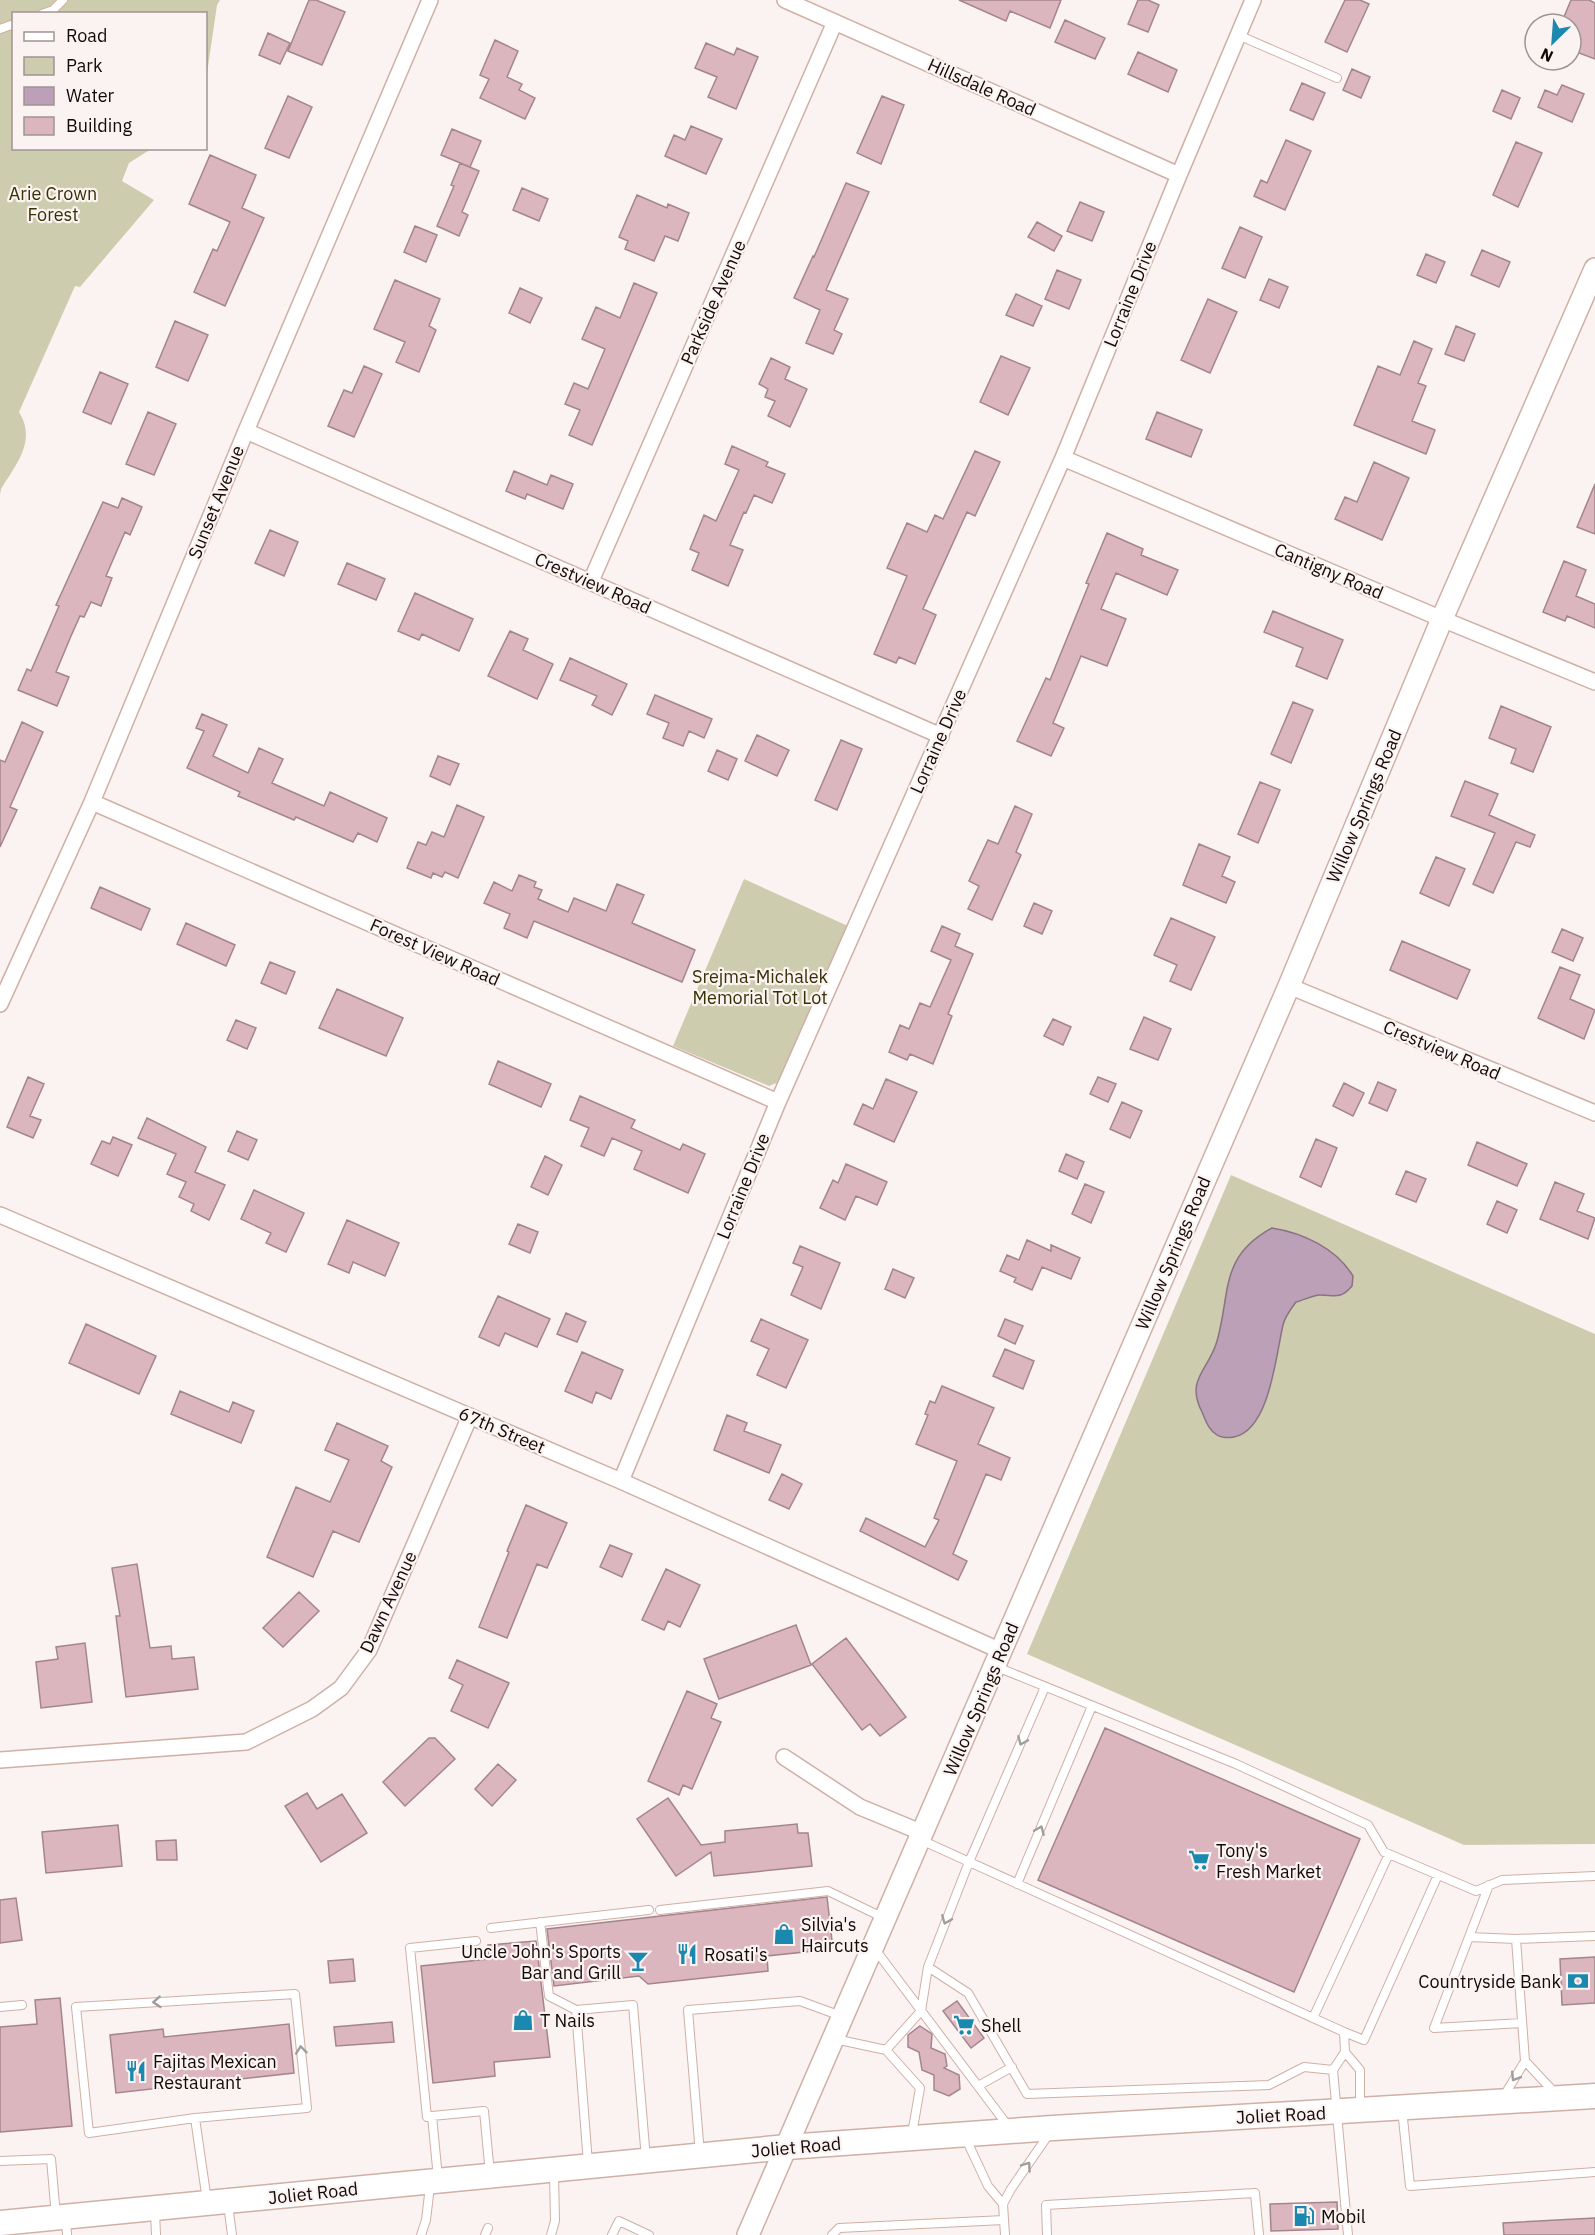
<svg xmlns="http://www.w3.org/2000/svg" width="1595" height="2235" viewBox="0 0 1595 2235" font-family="'IBM Plex Sans',sans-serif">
	<rect width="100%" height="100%" fill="#faf3f1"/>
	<path fill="#ceccaf" d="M0,0h220l-3,5 -11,75v-66h-192v134l137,1 -22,14 -7,18 32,19 -74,87 -5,-1 -56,126c18,29 -3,52 -18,77l-1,6z
		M744,879l104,47 -65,151 -4,5 -10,4 -96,-40z
		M1231,1175l364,159v510l-131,1 -437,-191z"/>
	<path fill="#bba0b8" stroke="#897383" stroke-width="1.5" d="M1272,1228c31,5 64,20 81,48l-1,10c-12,14 -17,9 -32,9 -7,0 -16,5 -24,7 -5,7 -11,14 -13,23 -7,29 -13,105 -49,112 -5,1 -13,1 -17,-2 -9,-6 -11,-14 -15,-23 -17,-33 7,-42 15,-71 14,-49 2,-84 55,-113z"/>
	<path fill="#dcb6bf" stroke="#a5858d" stroke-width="1.5" d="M309,0h7l29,12 -23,53 -34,-14z
		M959,0h102l-11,28 -40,-17 -4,10z
		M1138,0h10l11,5 -11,27 -20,-8z
		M1345,0h15l9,4 -22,48 -22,-10z
		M1571,0h18l6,3v56l-24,-9v-26h-10z
		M1065,20l40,18 -10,21 -40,-17z
		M268,33l22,10 -10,21 -21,-9z
		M495,40l23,11 -11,26 15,7 -3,6 16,8 -10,21 -45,-21 9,-19 -9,-4z
		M706,43l28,12 3,-7 21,9 -22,52 -28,-12 9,-20 -22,-9z
		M1138,52l39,18 -9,22 -40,-18z
		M1352,69l18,8 -9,21 -18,-8z
		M1302,83l23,10 -12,27 -23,-10z
		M1562,85l22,9 -12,28 -34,-15 7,-17 12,5z
		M1502,90l18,8 -9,21 -18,-8z
		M288,96l24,11 -23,51 -24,-10z
		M882,96l22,9 -23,59 -24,-11z
		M691,126l31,13 -16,35 -41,-18 9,-21 11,5z
		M452,129l29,12 -11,26 -29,-12z
		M1286,140l25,11 -26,59 -31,-14 7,-16 6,3z
		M1516,142l26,11 -24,54 -25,-12z
		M210,155l46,20 -14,33 22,10 -39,88 -31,-14 19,-43 4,2 13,-29 -41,-18z
		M460,163l19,8 -17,41 6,3 -9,21 -22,-10 17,-40 -3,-1z
		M846,183l23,9 -43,98 22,9 -14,31 8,4 -9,20 -27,-11 14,-33 -26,-12 19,-42 1,1z
		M522,188l26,11 -9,22 -26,-11z
		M637,195l30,13 1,-4 21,9 -11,28 -13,-5 -11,25 -29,-12 3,-8 -9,-4z
		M1080,202l24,10 -12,29 -25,-10z
		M1037,222l25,14 -8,15 -26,-14z
		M415,226l22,9 -11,27 -22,-10z
		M1240,227l22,10 -17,41 -23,-10z
		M1482,250l28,12 -11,25 -28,-12z
		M1426,254l19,8 -9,21 -19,-8z
		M1057,270l24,10 -12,29 -24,-10z
		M1269,279l19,8 -9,21 -19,-8z
		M395,280l45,19 -11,27 7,4 -17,42 -23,-10 9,-20 -31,-13z
		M634,283l23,10 -65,152 -23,-10 11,-25 -15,-6 9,-21 14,6 17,-40 -23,-10 14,-32 24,11z
		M520,288l22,10 -12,25 -21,-10z
		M1016,294l26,12 -9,20 -27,-11z
		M1208,299l29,13 -27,61 -29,-13z
		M175,321l33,14 -20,46 -32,-14z
		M1456,326l19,8 -11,27 -19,-7z
		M1414,341l18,8 -14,34 8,3 -14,35 23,9 -9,24 -72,-29 24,-59 22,9z
		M1001,356l29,12 -22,47 -28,-13z
		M771,358l19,9 -5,12 22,10 -17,38 -22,-11 7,-15 -10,-4 3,-8 -9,-5z
		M364,366l18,8 -28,63 -26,-11 16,-36 8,3z
		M100,372l28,12 -17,40 -28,-12z
		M148,412l28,12 -22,51 -28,-11z
		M1157,412l45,18 -11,27 -45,-18z
		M732,446l36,16 -2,4 19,8 -13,29 -18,-8 -8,18 -2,-1 -14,33 13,5 -15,36 -36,-16 7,-17 -9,-4 14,-34 12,6 23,-51 -14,-6z
		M975,451l25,11 -25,54 -8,-4 -44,97 13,6 -21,49 -16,-7 -3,6 -22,-9 33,-78 -20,-8 20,-45 20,9 8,-17 8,4z
		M1374,462l35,16 -27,62 -47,-21 10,-22 12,5z
		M514,471l33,14 4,-10 22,9 -10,25 -36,-15 -2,5 -19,-8z
		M1595,484v50l-18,-7z
		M122,498l20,9 -12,28 -5,-3 -19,44 6,2 -11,28 -10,-4 -7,15 -4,-1 -9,20 -15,36 13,5 -12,29 -39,-16 9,-21 4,2 28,-65 -3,-1 47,-103 15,6z
		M270,530l28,12 -14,34 -29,-13z
		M1107,533l36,16 -2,6 37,15 -11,25 -51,-22 -15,36 25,10 -19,47 -26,-10 -28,67 11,5 -13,28 -34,-15 29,-63 4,2 39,-96 -3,-1z
		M1564,561l22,9 -10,26 19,8v24l-28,-12 -2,5 -22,-9z
		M347,563l38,16 -9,21 -38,-16z
		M415,593l58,26 -14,32 -37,-17 -3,6 -21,-9z
		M1273,611l70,29 -16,39 -31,-13 7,-18 -39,-16z
		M510,631l18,8 -5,11 30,14 -16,35 -49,-23z
		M570,658l57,26 -15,31 -20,-10 5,-9 -37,-16z
		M655,695l57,24 -8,19 -15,-7 -6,15 -20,-8 6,-15 -22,-9z
		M1293,702l20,8 -22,53 -20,-9z
		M1501,706l50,21 -18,45 -22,-9 5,-14 -27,-11z
		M202,714l25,11 -14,31 35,17 11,-25 24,11 -11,24 52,23 6,-14 57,26 -10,24 -19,-9 -5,9 -57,-25 -2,3 -56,-24 2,-4 -53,-24 17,-37 -8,-3z
		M22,722l21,10 -33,75 7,3 -17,37v-87l5,2z
		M757,735l32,15 -12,26 -32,-15z
		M841,740l21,9 -25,61 -22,-10z
		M717,750l20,9 -9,21 -20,-9z
		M438,756l21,8 -9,21 -20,-9z
		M1465,781l33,13 -9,21 46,20 -5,12 -14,-5 -23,51 -20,-9 22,-51 -44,-17z
		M1260,782l20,8 -22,53 -20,-9z
		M457,805l27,12 -26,61 -13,-6 -3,5 -9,-4 -2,5 -24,-10 11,-26 8,3 6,-13 12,5z
		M1015,806l17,8 -16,38 5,3 -29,65 -24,-11 11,-23 -10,-5 19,-41 10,4z
		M1199,844l31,13 -8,19 13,6 -9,21 -43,-18z
		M1436,857l29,12 -16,37 -29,-13z
		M519,875l17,7 -2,5 8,3 -4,9 30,13 6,-14 32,13 11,-27 27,11 -12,28 63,27 -13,32 -148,-61 -7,17 -23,-10 6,-14 -26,-11 10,-21 18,9z
		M100,887l50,22 -9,21 -50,-22z
		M1034,903l18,8 -10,23 -18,-8z
		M1171,918l44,19 -24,53 -21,-9 7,-16 -23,-10z
		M186,923l49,22 -9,21 -49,-22z
		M942,926l18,8 -5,12 18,8 -25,60 4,2 -19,48 -23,-10 -3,6 -18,-8 11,-27 9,4 11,-26 10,4 21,-47 -20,-9z
		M1562,929l21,9 -10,23 -21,-9z
		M1402,941l68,29 -13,29 -67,-29z
		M270,962l25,10 -9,22 -25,-11z
		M1560,967l20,8 -10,24 25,11 -11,29 -46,-21z
		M337,989l66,29 -17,38 -67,-28z
		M1144,1017l27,12 -13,31 -28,-11z
		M1053,1019l18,8 -8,18 -19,-9z
		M236,1020l20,8 -9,21 -20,-9z
		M498,1061l53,23 -10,23 -52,-23z
		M28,1077l16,7 -14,32 11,4 -8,18 -26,-11z
		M1098,1077l18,7 -8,18 -18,-8z
		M886,1079l31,13 -23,50 -40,-18 9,-20 10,5z
		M1378,1082l18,8 -9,21 -18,-8z
		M1344,1083l20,10 -11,23 -20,-10z
		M580,1096l55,24 -4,8 49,22 3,-6 22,10 -17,39 -54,-24 8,-18 -30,-13 -8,18 -23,-10 8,-18 -19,-8z
		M1122,1102l20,9 -12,27 -20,-9z
		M147,1118l59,29 -11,25 30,13 -16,35 -18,-9 3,-7 -15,-7 7,-15 -19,-8 9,-20 -38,-16z
		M237,1131l20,9 -9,20 -20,-9z
		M113,1137l19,8 -14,31 -27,-12 11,-23 8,3z
		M1316,1139l21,9 -16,39 -21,-10z
		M1477,1142l50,22 -10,22 -49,-21z
		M1066,1154l18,8 -7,17 -18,-8z
		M545,1156l17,9 -14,30 -17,-8z
		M846,1164l41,18 -10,23 -21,-9 -11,24 -25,-12 13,-28 5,3z
		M1406,1171l20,8 -10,23 -20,-8z
		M1555,1182l29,12 -7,17 18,7 -7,21 -48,-20z
		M1085,1184l19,8 -13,31 -19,-9z
		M254,1190l50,23 -18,39 -20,-9 5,-10 -30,-14z
		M1497,1201l20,9 -10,23 -20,-9z
		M347,1220l52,23 -14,33 -32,-14 -4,11 -21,-9z
		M518,1224l20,8 -8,21 -21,-9z
		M1027,1240l24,11v-6l29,13 -9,21 -29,-12 -10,23 -18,-8 2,-4 -16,-7 7,-16 12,5z
		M800,1246l40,17 -19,46 -30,-14 12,-28 -10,-4z
		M893,1269l21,9 -9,20 -20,-9z
		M498,1296l52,23 -13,28 -32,-14 -6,13 -20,-9z
		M566,1313l20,9 -9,20 -20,-8z
		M761,1319l47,21 -22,48 -29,-13 12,-26 -18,-8z
		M1005,1319l18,7 -8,18 -17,-8z
		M86,1324l70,32 -17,38 -70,-31z
		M1005,1349l29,12 -11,28 -30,-13z
		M582,1352l41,18 -12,29 -15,-7 -4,11 -27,-12z
		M942,1386l52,22 -16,36 32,14 -9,22 -15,-6 -33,80 14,7 -9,19 -98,-49 6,-13 59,29 14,-27 -5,-2 23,-57 -41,-17 12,-29 -3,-1 5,-13 5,2z
		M180,1391l49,21 4,-10 21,9 -13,32 -70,-29z
		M727,1415l20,8 -3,8 37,14 -12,28 -55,-23z
		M337,1423l51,23 -7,15 11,6 -33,75 -26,-11 -20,46 -46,-20 29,-70 34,15 19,-42 -24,-10z
		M782,1474l20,10 -13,25 -20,-9z
		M526,1505l41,18 -20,45 -10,-4 -30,74 -28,-11 30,-75 -2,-1z
		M610,1545l22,9 -10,23 -22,-10z
		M137,1564l13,84 21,-2 1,13 22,-2 4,32 -72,8 -10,-81h4l-8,-48z
		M666,1569l34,16 -20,42 -12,-6 -4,9 -22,-10z
		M299,1592l20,19 -36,36 -20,-19z
		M796,1625l15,40 -92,34 -15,-40z
		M846,1638l60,79 -26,19 -10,-12 -8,6 -50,-66z
		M85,1643l7,59 -51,6 -5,-46 22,-3 -2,-12z
		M457,1660l52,23 -21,45 -37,-17 12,-26 -14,-7z
		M687,1691l30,13 -6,14 10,4 -29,67 -9,-4 -4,10 -31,-14z
		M1105,1728l255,111 -66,153 -256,-112z
		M429,1738h6l20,21 -50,47 -22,-24z
		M498,1764l18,16 -24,26 -17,-17z
		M307,1793l10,16 25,-15 25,39 -46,29 -36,-56z
		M668,1798l33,47 24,-3v-11l72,-7 1,9h10l4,33 -98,10 -3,-24 -35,24 -39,-57z
		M118,1825l4,41 -76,7 -4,-41z
		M176,1840l1,20h-20l-1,-19z
		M827,1897l6,52 -66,7 1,15 -120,13 -9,-8 -85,10 -7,-57z
		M16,1898l6,42 -22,3v-43z
		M536,1941l14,116 -56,5 1,14 -62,7 -12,-117 68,-7 -1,-14z
		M1595,1957v46l-33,2 -2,-46z
		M353,1959l2,22 -25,2 -2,-22z
		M60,1998l12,128 -72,6v-105l37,-3 -2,-24z
		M957,2001l27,37 -13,10 -28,-37z
		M392,2022l2,20 -58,4 -2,-19z
		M289,2024l5,49 -178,20 -6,-58 53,-6 1,8z
		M920,2026l12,8 -1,14 14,6 2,12 -3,2 15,7 1,14 -11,7 -15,-6v-15l-12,-5 -3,-18 -11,-5v-12z
		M1337,2202l1,27 -67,2 -1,-27z
		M1595,2218v17h-91l-1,-12z"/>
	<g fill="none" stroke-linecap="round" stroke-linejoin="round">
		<defs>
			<path id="lane" d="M42,14l11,-4 10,-10
				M0,29l14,-5
				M1238,35l99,43
				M997,1667l239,97 132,61 16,27 92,39 26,-11 93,-4
				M921,1840l423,192 1,20
				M1017,1884l75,-178
				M1489,1885l-55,143 88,-5
				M660,1910l168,-19 56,27
				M540,1922l9,74 27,14
				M491,1928l158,-18
				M1469,1937l47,2
				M874,1948l134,178
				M928,1967l40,26 59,101 242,-9 35,-18 29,3
				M0,2007l22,-2
				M1313,2018l76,-164
				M1344,2032l20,8 74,-165
				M835,2039l51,11 34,38 -8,46
				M886,2050l35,-39 7,-44 41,-105 76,-175
				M1525,2061l-9,-122 79,-3
				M978,2086l34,-19
				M1504,2096l21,-35 29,31
				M1402,2109l8,77 185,-14
				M432,2116l-5,1 -17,-169 66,-7
				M195,2118l-106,15 -13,-126 219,-13 12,114 -112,10 12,83
				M966,2139l22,47 15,18
				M700,2154l-12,-144 112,-9 41,15
				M0,2161l51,-2 5,57
				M588,2163l-12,-153 57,-5 13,154
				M438,2178l-6,-62 52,-5 6,63
				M228,2204l4,31
				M155,2212l1,23
				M66,2219l1,16
				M421,2235l5,-15 4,-34
				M485,2235l3,-7
				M551,2235l4,-14 -1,-47
				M612,2235l7,-14 30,14
				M832,2235l7,-7 165,-8
				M1005,2235l-2,-31 8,-15 38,-55
				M1047,2235l-1,-30 209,-12 4,42
				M1348,2235l-15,-165 12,-18 15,18v35"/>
			<path id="street" d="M785,0l394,175
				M246,431l695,305
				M1063,458l379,161 153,63
				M591,581l244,-559
				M92,802l686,300
				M1289,986l306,127
				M0,1004l92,-202 154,-371 184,-431
				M0,1215l621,266 380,170
				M621,1481l157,-379 285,-644 116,-283 74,-175
				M784,1757l76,50 63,26
				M0,1760l246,-18 66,-33 29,-21 28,-38 101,-234"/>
			<path id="secondary" d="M748,2235l541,-1249 153,-367 153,-350"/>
			<path id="primary" d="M0,2223l787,-76 266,-19 542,-32"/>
		</defs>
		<use href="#lane" stroke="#d0afa6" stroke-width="10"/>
		<use href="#street" stroke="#d0afa6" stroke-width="18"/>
		<use href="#secondary" stroke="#d0afa6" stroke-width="24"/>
		<use href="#primary" stroke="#d0afa6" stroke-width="27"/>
		<use href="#lane" stroke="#fff" stroke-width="8"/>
		<use href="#street" stroke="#fff" stroke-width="15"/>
		<use href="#secondary" stroke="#fff" stroke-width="21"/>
		<use href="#primary" stroke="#fff" stroke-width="24"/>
	</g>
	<defs><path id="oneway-chevron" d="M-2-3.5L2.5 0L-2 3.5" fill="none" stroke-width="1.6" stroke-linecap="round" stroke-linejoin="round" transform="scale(1.5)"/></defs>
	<g stroke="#a19d9c">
		<use href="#oneway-chevron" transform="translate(1022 1741) rotate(113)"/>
		<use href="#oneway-chevron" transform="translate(1040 1830) rotate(-67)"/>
		<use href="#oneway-chevron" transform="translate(946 1920) rotate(112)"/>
		<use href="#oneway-chevron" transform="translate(157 2002) rotate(176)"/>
		<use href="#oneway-chevron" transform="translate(301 2050) rotate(-96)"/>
		<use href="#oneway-chevron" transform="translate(1515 2077) rotate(122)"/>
		<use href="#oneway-chevron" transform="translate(1027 2166) rotate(-55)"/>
	</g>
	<defs>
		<symbol id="supermarket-bare" viewBox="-9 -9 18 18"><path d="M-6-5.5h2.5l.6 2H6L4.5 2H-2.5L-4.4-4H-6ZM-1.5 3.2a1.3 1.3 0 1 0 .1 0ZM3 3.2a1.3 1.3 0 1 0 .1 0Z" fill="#1a88af" stroke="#faf3f1" stroke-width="2.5" paint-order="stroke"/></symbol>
		<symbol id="shop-bare" viewBox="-9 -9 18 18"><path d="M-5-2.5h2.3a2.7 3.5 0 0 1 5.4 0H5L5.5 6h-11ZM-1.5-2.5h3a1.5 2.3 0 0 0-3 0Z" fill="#1a88af" stroke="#faf3f1" stroke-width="2.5" paint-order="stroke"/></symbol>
		<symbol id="restaurant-bare" viewBox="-9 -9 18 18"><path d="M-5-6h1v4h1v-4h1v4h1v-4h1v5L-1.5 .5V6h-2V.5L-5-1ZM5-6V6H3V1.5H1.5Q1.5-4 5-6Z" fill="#1a88af" stroke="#faf3f1" stroke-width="2.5" paint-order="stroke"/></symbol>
		<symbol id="bar-bare" viewBox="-9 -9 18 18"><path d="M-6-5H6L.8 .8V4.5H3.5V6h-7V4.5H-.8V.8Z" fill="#1a88af" stroke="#faf3f1" stroke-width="2.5" paint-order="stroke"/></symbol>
		<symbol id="bank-bare" viewBox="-9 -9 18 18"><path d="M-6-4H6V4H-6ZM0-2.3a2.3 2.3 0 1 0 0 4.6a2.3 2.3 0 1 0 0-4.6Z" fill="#1a88af" stroke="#faf3f1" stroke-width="2.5" paint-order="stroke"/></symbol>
		<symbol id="fuel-bare" viewBox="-9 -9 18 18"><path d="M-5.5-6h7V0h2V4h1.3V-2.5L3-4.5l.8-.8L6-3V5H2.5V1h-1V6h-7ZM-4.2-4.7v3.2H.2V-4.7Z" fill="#1a88af" stroke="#faf3f1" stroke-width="2.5" paint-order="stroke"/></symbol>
	</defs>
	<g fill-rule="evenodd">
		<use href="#supermarket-bare" x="1184" y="1845" width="30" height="30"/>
		<use href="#shop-bare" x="769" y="1919" width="30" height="30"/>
		<use href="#restaurant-bare" x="672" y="1939" width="30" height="30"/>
		<use href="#bar-bare" x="623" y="1946" width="30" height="30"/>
		<use href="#bank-bare" x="1563" y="1966" width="30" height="30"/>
		<use href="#shop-bare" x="508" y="2005" width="30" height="30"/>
		<use href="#supermarket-bare" x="949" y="2010" width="30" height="30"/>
		<use href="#restaurant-bare" x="121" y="2056" width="30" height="30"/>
		<use href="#fuel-bare" x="1289" y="2201" width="30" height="30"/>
	</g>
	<g text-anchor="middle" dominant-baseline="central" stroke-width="4.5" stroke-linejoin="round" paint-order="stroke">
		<g font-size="18" fill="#140907" stroke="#faf3f1">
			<text transform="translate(982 87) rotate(24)">Hillsdale Road</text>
			<text transform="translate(1130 294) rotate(-68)">Lorraine Drive</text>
			<text transform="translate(713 302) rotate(-66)">Parkside Avenue</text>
			<text transform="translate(216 502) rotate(-68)">Sunset Avenue</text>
			<text transform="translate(1329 571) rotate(23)">Cantigny Road</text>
			<text transform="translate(593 583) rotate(24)">Crestview Road</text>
			<text transform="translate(938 741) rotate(-66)">Lorraine Drive</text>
			<text transform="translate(1364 806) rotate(-67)">Willow Springs Road</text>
			<text transform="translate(435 952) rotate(24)">Forest View Road</text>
			<text transform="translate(1442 1050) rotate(23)">Crestview Road</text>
			<text transform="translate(743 1186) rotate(-68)">Lorraine Drive</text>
			<text transform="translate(1173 1253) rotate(-67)">Willow Springs Road</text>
			<text transform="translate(502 1430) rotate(23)">67th Street</text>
			<text transform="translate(388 1602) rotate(-65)">Dawn Avenue</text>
			<text transform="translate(981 1699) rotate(-67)">Willow Springs Road</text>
			<text transform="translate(1281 2115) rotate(-3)">Joliet Road</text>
			<text transform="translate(796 2147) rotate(-5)">Joliet Road</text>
			<text transform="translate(313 2193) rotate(-6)">Joliet Road</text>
		</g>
		<g font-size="18" fill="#363105" stroke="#faf3f1">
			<text x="53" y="193">Arie Crown<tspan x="53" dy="21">Forest</tspan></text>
			<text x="760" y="976">Srejma-Michalek<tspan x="760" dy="21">Memorial Tot Lot</tspan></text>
		</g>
		<g font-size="18" fill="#140907" stroke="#faf3f1" text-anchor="start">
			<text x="1216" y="1850">Tony's<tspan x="1216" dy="21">Fresh Market</tspan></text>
			<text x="801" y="1924">Silvia's<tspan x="801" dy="21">Haircuts</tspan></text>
			<text x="621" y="1951" text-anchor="end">Uncle John's Sports<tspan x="621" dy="21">Bar and Grill</tspan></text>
			<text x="704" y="1954">Rosati's</text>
			<text x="1561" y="1981" text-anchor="end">Countryside Bank</text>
			<text x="540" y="2020">T Nails</text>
			<text x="981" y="2025">Shell</text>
			<text x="153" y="2061">Fajitas Mexican<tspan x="153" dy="21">Restaurant</tspan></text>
			<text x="1321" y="2216">Mobil</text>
		</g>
	</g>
	<rect x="12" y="12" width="195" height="138" fill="#faf3f1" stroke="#9e9593" stroke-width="1.5"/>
	<rect x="24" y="32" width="30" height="9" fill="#ffffff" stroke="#9e9593" stroke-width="1.5"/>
	<text x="66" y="42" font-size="18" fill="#140907">Road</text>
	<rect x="24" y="57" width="30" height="18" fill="#ceccaf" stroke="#9e9593" stroke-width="1.5"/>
	<text x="66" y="72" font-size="18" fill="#140907">Park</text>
	<rect x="24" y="87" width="30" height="18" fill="#bba0b8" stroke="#9e9593" stroke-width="1.5"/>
	<text x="66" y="102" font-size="18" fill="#140907">Water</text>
	<rect x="24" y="117" width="30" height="18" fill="#dcb6bf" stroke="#9e9593" stroke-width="1.5"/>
	<text x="66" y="132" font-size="18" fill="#140907">Building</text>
	<g transform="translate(1553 42) rotate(205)"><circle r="28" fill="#faf3f1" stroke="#9e9593" stroke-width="1.5"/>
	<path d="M0-4.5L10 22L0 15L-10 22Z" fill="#1a88af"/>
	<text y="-9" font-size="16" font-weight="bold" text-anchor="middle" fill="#140907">N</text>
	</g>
</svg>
